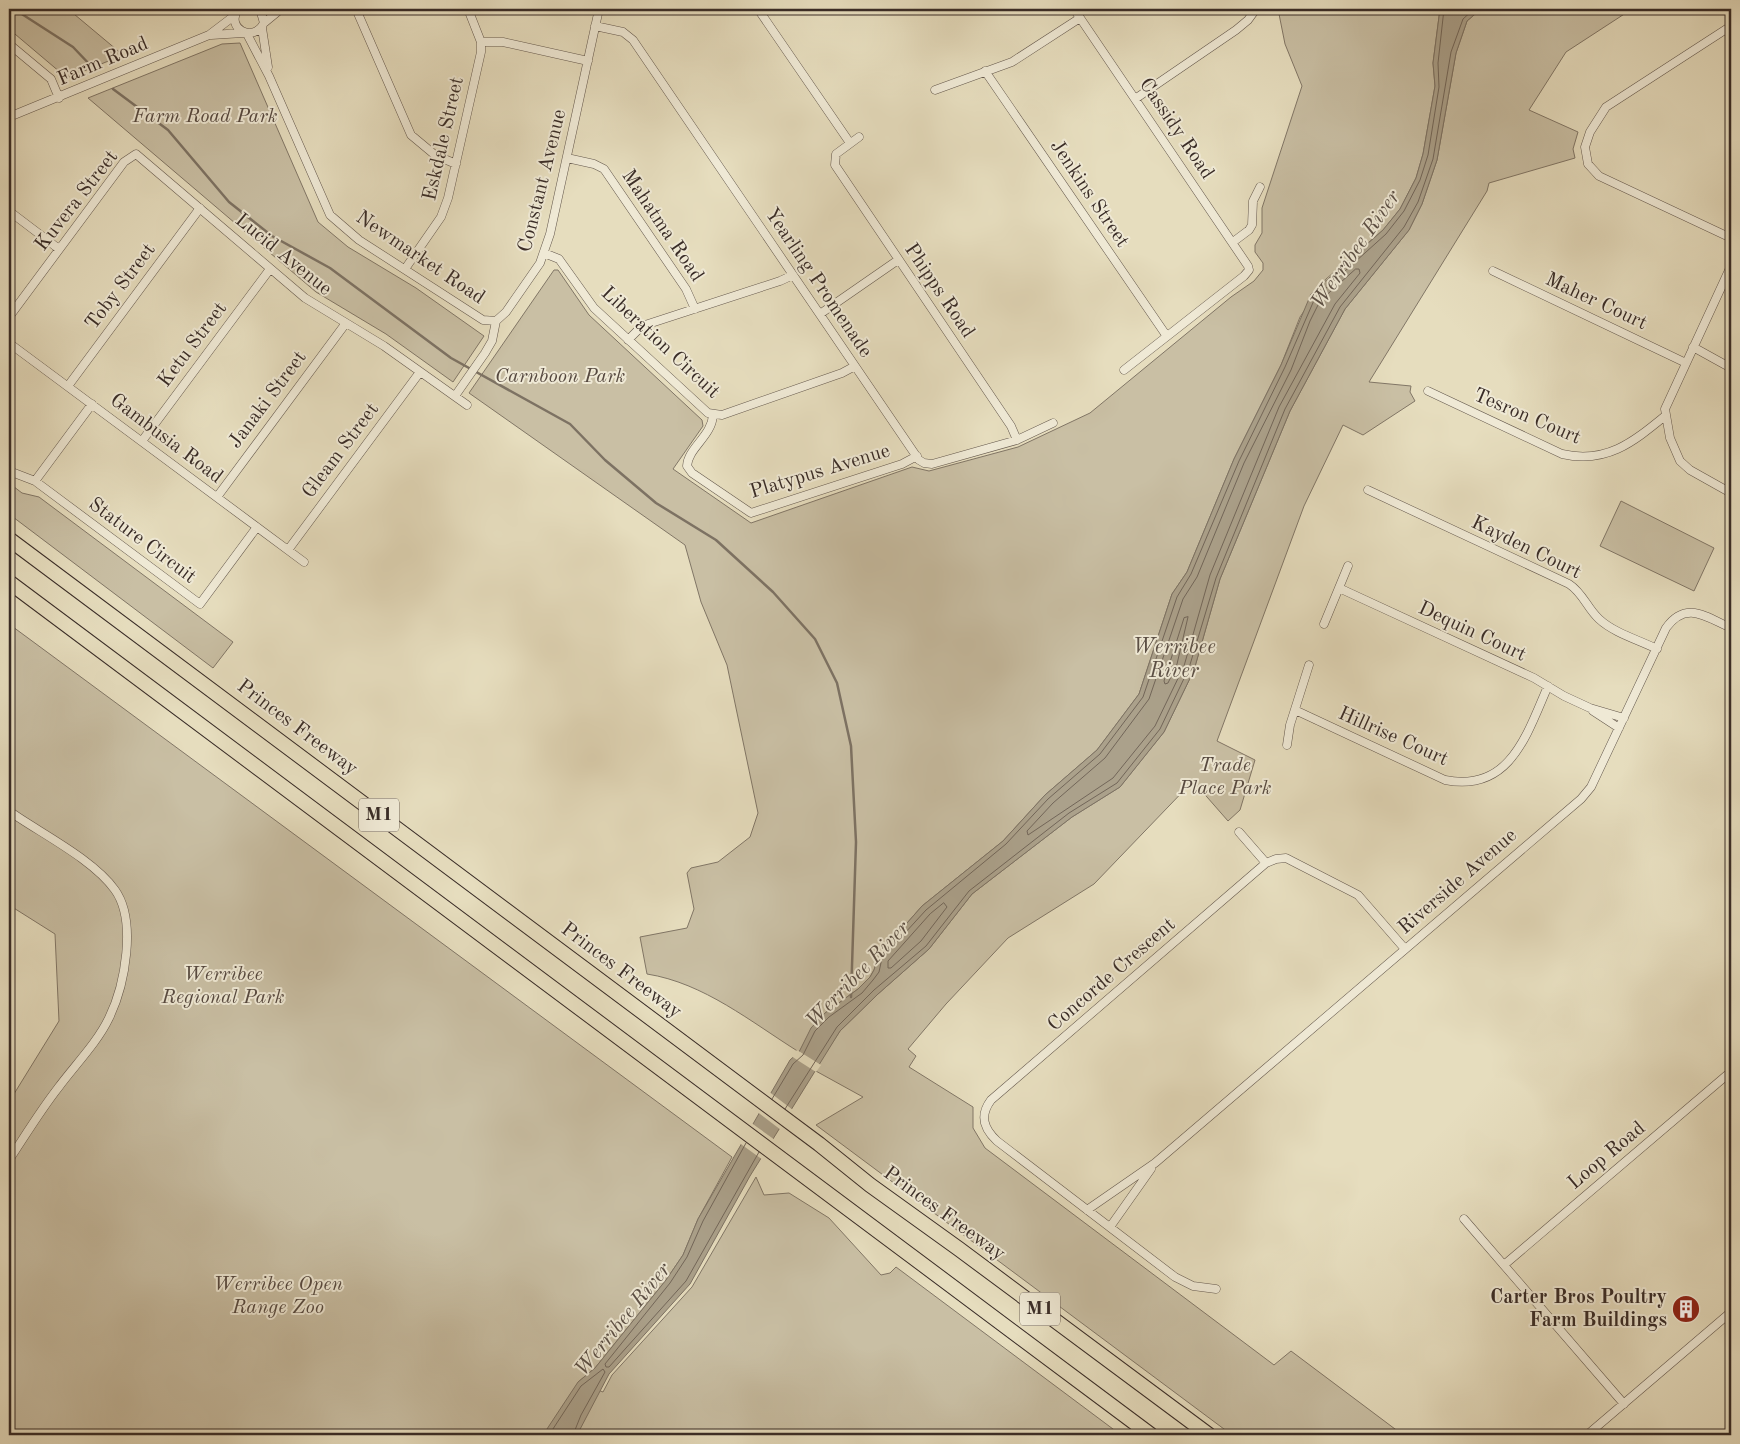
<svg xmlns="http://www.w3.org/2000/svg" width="1740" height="1444" viewBox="0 0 1740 1444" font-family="'Old Standard TT',serif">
	<rect width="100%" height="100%" fill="#e6ddbe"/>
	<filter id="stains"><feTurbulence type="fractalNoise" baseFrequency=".004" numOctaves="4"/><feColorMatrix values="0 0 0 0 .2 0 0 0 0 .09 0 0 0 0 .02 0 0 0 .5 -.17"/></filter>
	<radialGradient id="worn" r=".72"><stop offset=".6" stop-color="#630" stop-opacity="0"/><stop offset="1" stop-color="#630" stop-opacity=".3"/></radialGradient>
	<path fill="#c9bfa4" stroke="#817666" d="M9,9h59l55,46 -56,23 -58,-49z
		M1278,9h162l-7,54 2,23 -12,68 -7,24 -16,31 -17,21 -57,49 -26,38 -19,48 -47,94 -47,113 -15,22 -33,100 -42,56 -52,45 -42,46 -81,65 -44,50 -4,14 -4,7 -12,12 -33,24 -26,39c-48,-30 -95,-69 -152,-78l-7,-37 47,-9 7,-19 -7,-36 4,-5 27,-6 32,-25 8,-24 -31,-148 -26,-63 -16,-57 -216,-152 85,-123h4l31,45 113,105 1,6 -30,43 78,54 161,-56 17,4 89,-24 72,-34 141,-116 23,-16 9,-11v-7l-8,-11v-7l7,-12v-25l40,-122 -17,-42z
		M1481,9h151l-66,43 -37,58 49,22 -5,17 2,9 -86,25 -2,8 -118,191 42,4 -1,6 5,9 -52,34 -20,-10 -39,81 -87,235 38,19 -15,50 -12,11 -35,-40 -99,103 -86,54 -62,66 -38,45 8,7 -7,11 64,40v21l12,20 289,217 17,-14 112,84h-171l-416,-310 47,-28 -49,-27 26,-39 38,-37 51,-45 43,-55 100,-77 48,-30 44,-55 30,-62 26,-91 70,-168 55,-102 64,-79 13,-26 15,-44 19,-107 11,-32z
		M240,43l78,179 30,25 68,41 68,48 -31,46 -67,-48 -70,-42 -228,-194 134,-54z
		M9,483l13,10 17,4 194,145 -20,26 -204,-154z
		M1621,501l93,47 -20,43 -94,-45z
		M9,624l723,533 -34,62 -15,36 -17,25 -71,88 -17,14 25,10 9,-17 80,-88 64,-110 8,18 25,-2 40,25 52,57 9,-2 6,-6 225,168h-1112v-333l50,-81 -4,-87 -46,-29z"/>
	<path fill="#aba18b" stroke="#7d7263" d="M1440,9h41l-14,12 -11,32 -19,107 -15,44 -13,26 -64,79 -55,102 -70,168 -26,91 -30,62 -44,55 -48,30 -100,77 -43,55 -51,45 -38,37 -90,145 -60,108 -81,90 -32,61h-34l35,-53 17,-14 71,-88 17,-25 15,-36 92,-159 9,-8 12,-24 14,-15 33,-24 12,-12 4,-7 4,-14 44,-50 81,-65 42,-46 52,-45 42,-56 33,-100 15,-22 47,-113 47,-94 30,-71 72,-64 17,-21 16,-31 7,-24 12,-68 -2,-23z"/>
	<path fill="#e6ddbe" d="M797,1050l24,15 -5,7 -25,-16z
		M768,1091l25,19 -12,20 -25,-19z
		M750,1122l25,18 -12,20 -25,-18z"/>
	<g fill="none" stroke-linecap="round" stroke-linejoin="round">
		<path stroke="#726659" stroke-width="1" d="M1356,269h3l1,4 -25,31 -56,103 -69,168 -26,91 -29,60 -42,52 -85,57 -1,-4 26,-28 52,-45 44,-59 34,-100 14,-22 47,-114 47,-93 19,-49 10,-20z
			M1188,617l-11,47 -9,19 -3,1 -1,-3 20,-63z
			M944,903l3,4 -26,34 -30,27h-3v-7l42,-47z
			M772,1099l21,-35 10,-9 12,-24 14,-14 33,-24 11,-13 6,-8 3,-14 44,-48 80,-66 42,-45 52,-45 43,-57 34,-100 14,-23 48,-113 46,-94 30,-69 71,-64 18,-23 16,-31 8,-25 11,-68 -1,-24 6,-54
			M785,1109l52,-82 37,-37 52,-44 43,-55 100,-78 48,-30 43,-54 29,-61 27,-90 69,-169 55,-102 64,-80 14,-25 15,-43 18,-107 12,-33 11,-10
			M746,1143l-43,78 -16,36 -17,26 -65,81 1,3h3l77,-86 73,-129
			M549,1435l32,-49 22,-17 2,3 -24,43 -8,20"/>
		<path stroke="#7d7263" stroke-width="2.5" d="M14,9l59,38 20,21
			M113,89l55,41 61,72 43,34 58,32 121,90 119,66 35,36 51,43 60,37 57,52 42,47 22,44 14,63 5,96 -5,155"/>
		<defs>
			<path id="street" d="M238,9c-13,19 15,35 26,14l-4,-14
				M356,9l55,126 24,20 21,9
				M758,9l92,134
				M1074,9l174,257 1,4 -5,6 -120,94
				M264,23l17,-14
				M595,26l28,6 10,8 286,420 5,3 8,1 85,-24 36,-17
				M1731,26l-125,81 -16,25 -5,15 3,17 11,12 132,62
				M262,28l6,39
				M247,34l22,42 61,139 29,25 124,80 13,1
				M211,35l32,-2
				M481,42h22l85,19
				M9,44l42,35 8,19
				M985,71l181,264
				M935,90l77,-28 68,-44
				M1135,99l101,-69 12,-10 8,-11
				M9,117l200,-82 25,-19
				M859,137l-23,17 -1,11 176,261 6,14
				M567,158l27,6 10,5 82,120 9,20
				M9,211l50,38
				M1233,242l16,-12 3,-5 1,-24 7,-14
				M544,253l15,6 35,49 114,105 14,2 120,-42 13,-7
				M1731,266l-66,143 5,29 10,23 10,9 41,23
				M405,269l36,-52 7,-19 33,-146v-10l-13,-33
				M1493,271l193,92
				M820,314l78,-54
				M9,317l115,-155 12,-8 169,144 79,48 83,59
				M628,340l14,-14 138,-45 13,-6
				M9,343l295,219
				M1693,347l38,21
				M68,386l132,-178
				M1428,391l134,63c44,10 70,-11 103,-38
				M455,396l30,-43 7,-12 4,-20 10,-9 34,-49 10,-29 49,-225
				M713,415c-1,21 -25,33 -26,51l5,7 59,40 151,-49 15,-8
				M142,441l128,-172
				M9,471l26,10 165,123 57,-77
				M35,481l57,-77
				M1368,490l201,94c14,9 18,24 30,35 15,14 40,21 58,30
				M217,497l129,-174
				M288,550l132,-178
				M1339,588l195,90 30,18 26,12 34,10
				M1324,624l24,-58
				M1295,710l150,70c65,13 82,-46 103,-94
				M1593,711l26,17
				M1287,745l3,-20 19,-60
				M9,811c31,22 84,48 106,79 22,31 10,95 -6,128 -12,25 -34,47 -51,70 -18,23 -33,48 -49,72
				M1239,832l27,31
				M1087,1210l68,-47 426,-364 10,-12 75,-159c20,-28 40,-11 65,0
				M1464,1219l160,185
				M1110,1227l41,-58
				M1504,1265l223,-190h4
				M1216,1289l-23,-3 -18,-9 -178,-136c-13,-12 -18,-25 -6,-41l275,-237 10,-4 10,-1 72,37 47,54
				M1587,1435l144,-123"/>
			<path id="highway" d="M9,539l810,605 51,41 89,64 250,186
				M9,582l1142,853"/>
		</defs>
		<use href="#street" stroke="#64584d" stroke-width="9"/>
		<use href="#highway" stroke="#392c27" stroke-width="16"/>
		<use href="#street" stroke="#efe9d5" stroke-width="8"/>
		<use href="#highway" stroke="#e6ddbe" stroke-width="14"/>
	</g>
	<defs>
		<symbol id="building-disc" viewBox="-11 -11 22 22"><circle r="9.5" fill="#8f2418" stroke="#efe9d5"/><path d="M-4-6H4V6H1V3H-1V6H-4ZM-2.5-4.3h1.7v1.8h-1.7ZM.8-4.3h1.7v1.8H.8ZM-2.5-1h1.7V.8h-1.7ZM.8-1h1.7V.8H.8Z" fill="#fff"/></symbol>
	</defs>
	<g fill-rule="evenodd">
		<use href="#building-disc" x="1670" y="1293" width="32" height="32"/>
	</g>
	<g text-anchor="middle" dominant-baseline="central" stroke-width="4" stroke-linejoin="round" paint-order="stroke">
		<g fill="#efe9d5" stroke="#70655b" stroke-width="1">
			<rect x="359" y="798.5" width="40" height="33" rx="4"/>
			<rect x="1020" y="1292.5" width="40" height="33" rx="4"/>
		</g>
		<g font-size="19" font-weight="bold" fill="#392c27">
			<text x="379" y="815">M1</text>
			<text x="1040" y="1309">M1</text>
		</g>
		<g font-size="20" fill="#392c27" stroke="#efe9d5">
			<text transform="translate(103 62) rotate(-23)">Farm Road</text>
			<text transform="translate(1176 129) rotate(56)">Cassidy Road</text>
			<text transform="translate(444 139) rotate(-77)">Eskdale Street</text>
			<text transform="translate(543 181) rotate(-76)">Constant Avenue</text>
			<text transform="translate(1089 194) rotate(56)">Jenkins Street</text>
			<text transform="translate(77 201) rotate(-52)">Kuvera Street</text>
			<text transform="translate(662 226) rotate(56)">Mahatma Road</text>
			<text transform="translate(283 255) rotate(39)">Lucid Avenue</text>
			<text transform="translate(420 258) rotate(34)">Newmarket Road</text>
			<text transform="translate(818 283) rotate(56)">Yearling Promenade</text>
			<text transform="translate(121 287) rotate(-53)">Toby Street</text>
			<text transform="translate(939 291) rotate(56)">Phipps Road</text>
			<text transform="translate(1596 302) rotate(25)">Maher Court</text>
			<text transform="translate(660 343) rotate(43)">Liberation Circuit</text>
			<text transform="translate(193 345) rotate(-53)">Ketu Street</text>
			<text transform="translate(268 400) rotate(-53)">Janaki Street</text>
			<text transform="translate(1527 417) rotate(23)">Tesron Court</text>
			<text transform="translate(166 439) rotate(37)">Gambusia Road</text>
			<text transform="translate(341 451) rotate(-53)">Gleam Street</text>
			<text transform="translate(820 472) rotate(-17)">Platypus Avenue</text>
			<text transform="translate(142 541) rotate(37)">Stature Circuit</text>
			<text transform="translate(1526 548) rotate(26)">Kayden Court</text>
			<text transform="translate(1472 632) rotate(25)">Dequin Court</text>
			<text transform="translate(297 728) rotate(37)">Princes Freeway</text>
			<text transform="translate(1393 737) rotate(24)">Hillrise Court</text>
			<text transform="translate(1458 882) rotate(-41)">Riverside Avenue</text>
			<text transform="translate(621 971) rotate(37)">Princes Freeway</text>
			<text transform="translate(1112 975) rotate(-41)">Concorde Crescent</text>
			<text transform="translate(1607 1156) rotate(-40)">Loop Road</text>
			<text transform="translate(944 1214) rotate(36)">Princes Freeway</text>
		</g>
		<g font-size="20" font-style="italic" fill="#564940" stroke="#efe9d5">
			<text x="205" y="117">Farm Road Park</text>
			<text x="560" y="377">Carnboon Park</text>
			<text x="1225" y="766">Trade<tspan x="1225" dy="23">Place Park</tspan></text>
			<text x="223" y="975">Werribee<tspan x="223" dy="23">Regional Park</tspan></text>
			<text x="278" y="1285">Werribee Open<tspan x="278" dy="23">Range Zoo</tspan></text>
		</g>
		<g font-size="20" font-weight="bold" fill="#392c27" stroke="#efe9d5" text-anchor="end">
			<text x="1667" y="1298">Carter Bros Poultry<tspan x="1667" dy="23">Farm Buildings</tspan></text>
		</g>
		<g font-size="21" font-style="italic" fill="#5b4f45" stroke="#efe9d5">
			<text transform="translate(1356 250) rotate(-55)">Werribee River</text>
			<text x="1174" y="647">Werribee<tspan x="1174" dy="24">River</tspan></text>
			<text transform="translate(858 975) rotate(-46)">Werribee River</text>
			<text transform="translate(623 1320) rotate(-51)">Werribee River</text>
		</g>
	</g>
	<rect width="1740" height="1444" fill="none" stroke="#e6ddbe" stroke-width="30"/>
	<rect x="10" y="10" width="1720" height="1424" fill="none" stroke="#392c27" stroke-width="2.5"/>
	<rect x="15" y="15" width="1710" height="1414" fill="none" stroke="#392c27"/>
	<rect width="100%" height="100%" filter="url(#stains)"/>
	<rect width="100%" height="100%" fill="url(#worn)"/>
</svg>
